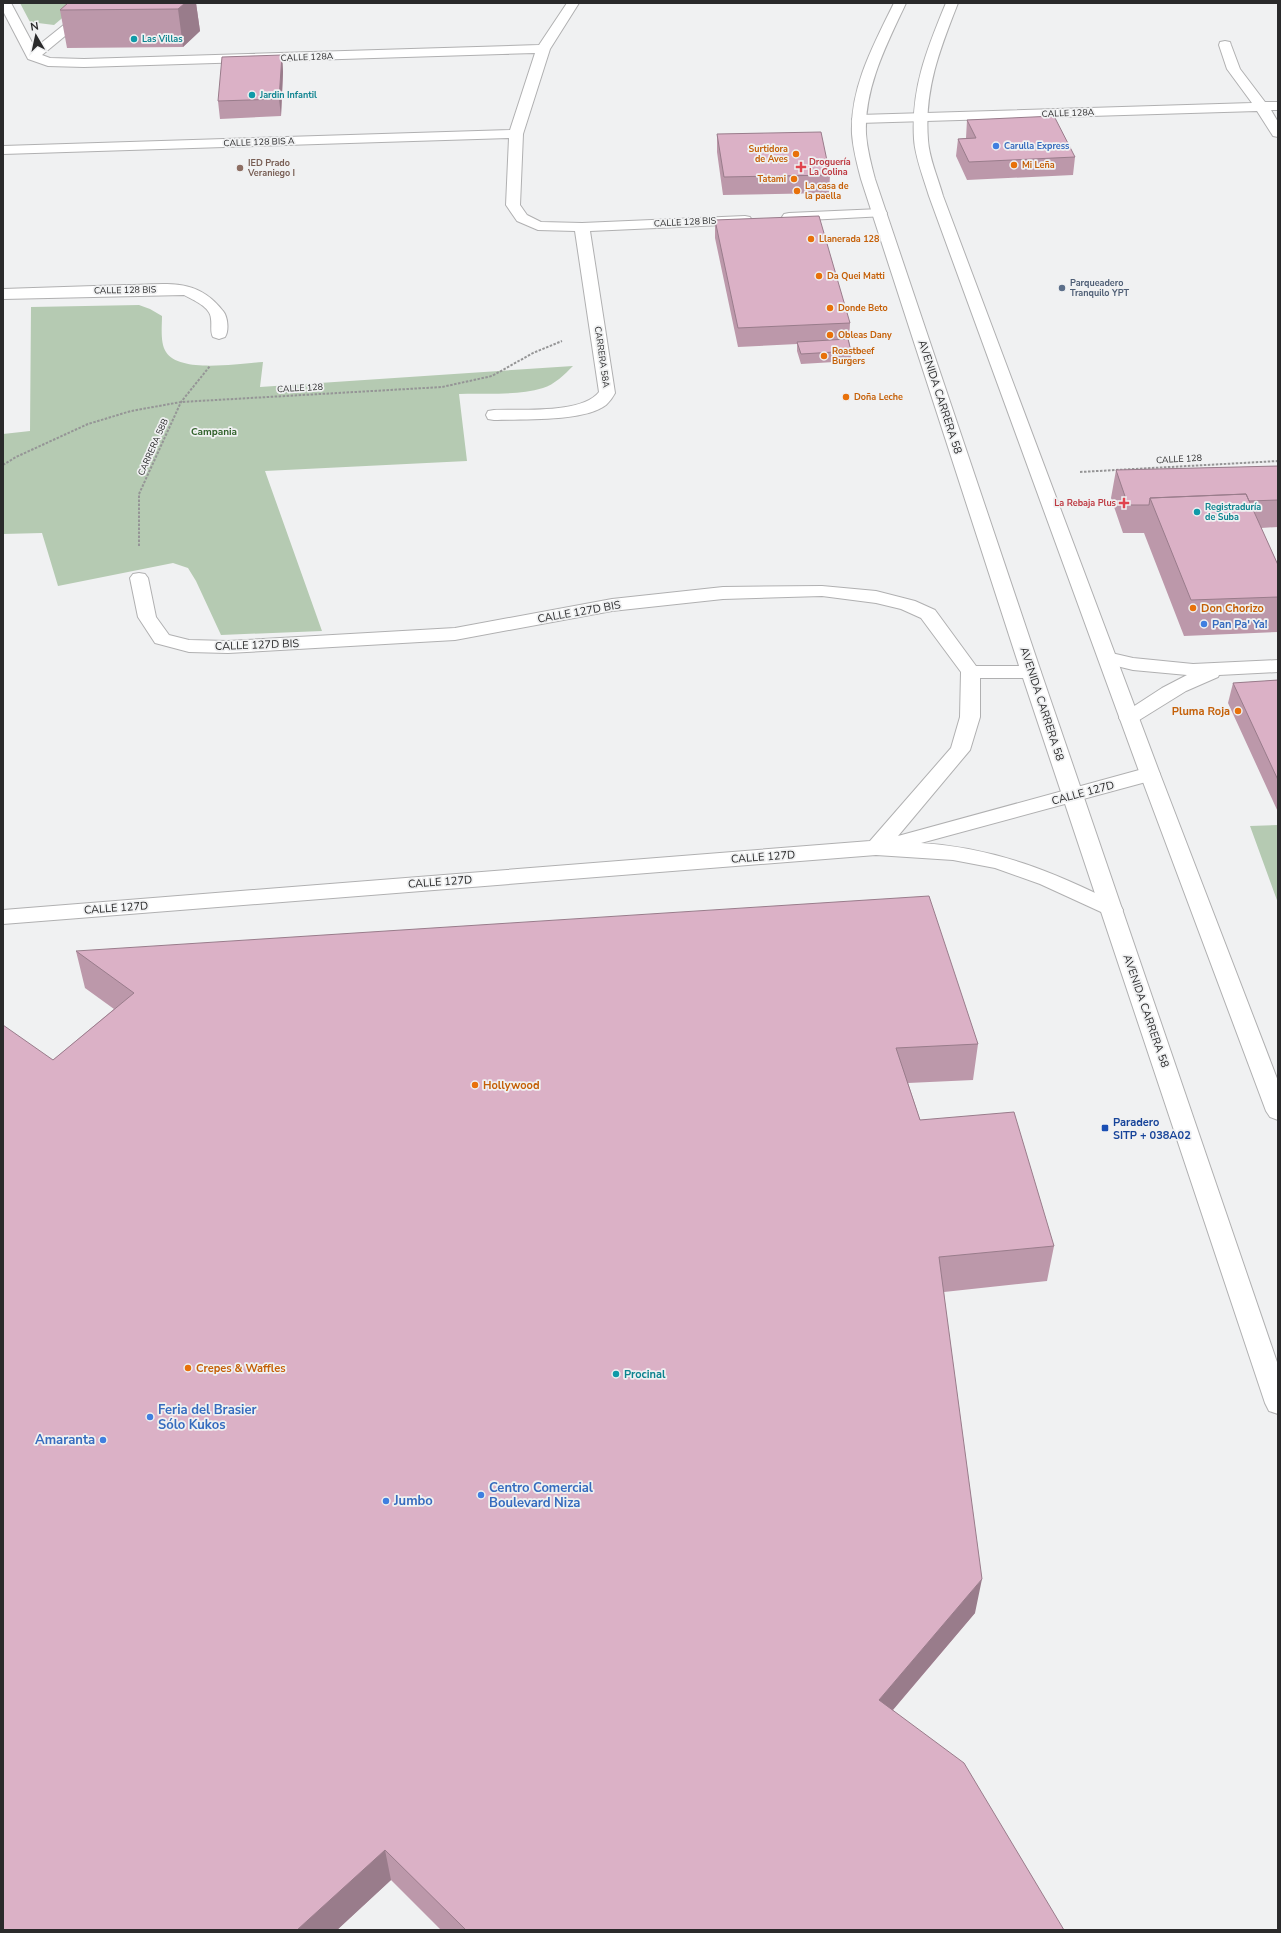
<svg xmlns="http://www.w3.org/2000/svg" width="1281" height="1933" viewBox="0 0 1281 1933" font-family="'Nunito Sans',sans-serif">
	<rect width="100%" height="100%" fill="#f0f1f2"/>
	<path fill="#b5cab2" d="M20,3h60l-26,22 -24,-3z
		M139,305l11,4 12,7c0,11 -2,27 4,36 14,22 74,11 97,10l-3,25 313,-21c-8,8 -19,19 -30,22 -27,8 -57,5 -84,6l8,67 -202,10 57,160 -101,4 -25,-54 -8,-13 -15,-5 -115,23 -16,-53 -39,1v-100l27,-3 1,-124z
		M1278,825v78l-28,-77z"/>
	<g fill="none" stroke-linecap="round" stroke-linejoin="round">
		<defs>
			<path id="minor" d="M3,3h8l24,45 56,-45h14l-63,52 8,3 34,1 455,-14 28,-42h12l-29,46 -27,85 -3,71 7,10 14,7 41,1 163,-7 5,1 2,3 -2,3 -5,1 -155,7 25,162c-2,4 -6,9 -9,12 -22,17 -84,14 -112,15l-6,-1 -2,-4 2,-4 6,-1c26,-1 88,4 105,-18l-24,-161 -37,-1 -21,-9 -11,-16 3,-67 -506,16v-8l507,-16 25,-77 -451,14 -36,-1 -20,-7 -25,-48z
				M1225,41l5,1 1,3 9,24 25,33h13v8h-7l7,12v15l-5,-1 -16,-25 -398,12 -5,-1 -2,-3 2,-3 5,-1 393,-12 -25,-34 -8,-24 1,-3z
				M880,209l5,1 2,3 -2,3 -96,5 -5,-1 -2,-3 2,-3 5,-1z
				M125,285c40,0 71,-9 98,26 5,6 6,20 2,26l-6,2 -6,-2c-3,-5 -1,-12 -2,-18 0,-12 -18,-19 -27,-24l-181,4v-10z
				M139,573l6,1 3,4 8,39 13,18 20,5 39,1 227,-13 157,-29 111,-12 99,-1 54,5 39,10 20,9 41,56h55l7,2 3,4 -3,4 -7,2h-51v39l-10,33 -72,86 252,-69 7,2 3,5 -3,5 -236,64c75,5 133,29 199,62l3,5 -3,5 -8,2 -72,-33 -45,-16 -42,-8 -77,-5 -873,69v-14l867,-69 81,-93 9,-31 1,-45 -40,-54 -20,-9 -25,-6 -54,-7 -99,3 -111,12 -157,29 -227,13 -39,-1 -34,-9 -17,-26 -8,-39 3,-4z
				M1107,652l26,6 60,6 85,-4v12l-59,3 -1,2 -32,14 -50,31 -7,2 -7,-2 -3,-4 3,-4 40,-26 25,-13 -54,-5 -33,-8 -2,-4 2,-4z"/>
			<path id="major" d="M894,3h12c-19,41 -42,84 -40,131 1,15 5,30 9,45l166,493 237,693v49l-9,-3 -4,-8 -244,-731 -160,-493c-4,-15 -8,-30 -9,-45 -2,-47 22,-90 42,-131z
				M946,3h12c-18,46 -34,86 -30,137 1,18 10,38 15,56l217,578 118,307v39l-8,-3 -4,-6 -126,-337 -211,-578c-5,-17 -14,-39 -15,-57 -3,-51 13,-90 32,-136z"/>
		</defs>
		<use href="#minor" stroke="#b0b0b1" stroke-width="2"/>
		<use href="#major" stroke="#b0b0b1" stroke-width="2"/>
		<path stroke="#959596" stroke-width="2" stroke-dasharray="2.5 1.5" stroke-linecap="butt" d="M3,465l13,-8 72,-33 43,-13 50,-9 261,-15 50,-11 41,-23 29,-12
			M1080,472l198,-11
			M139,546v-52l42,-92 29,-36"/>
		<use href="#minor" fill="#fff" fill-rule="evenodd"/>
		<use href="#major" fill="#fff" fill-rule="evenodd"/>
	</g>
	<path fill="#bc98aa" d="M196,3l4,28 -17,16 -116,1 -7,-38z
		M282,55l1,17 -2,44 -61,3 -2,-18z
		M967,120l108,37 -2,18 -106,5 -11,-24 2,-17 8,-1z
		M717,134l113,41 -1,18 -106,2 -6,-43z
		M715,220l135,103 -1,18 2,10v10l-50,3 -4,-13v-7l-59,3 -23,-109z
		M1278,466v61l-17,1 17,37v67l-94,4 -40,-103h-21l-12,-35 5,-28z
		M1278,680v132l-50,-109 5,-20z
		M76,951l902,93 -5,36 -65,3 12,37 134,126 -7,35 -103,11 31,321 -82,97 171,220h-623l-50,-50 -54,50h-334l50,-870 61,-51 -29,-21z"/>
	<path fill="#997c8b" d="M185,3h11l4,28 -17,16 -5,-38z
		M282,55l1,17 -2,44 -2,-17z
		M982,1579l-7,34 -101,119 5,-32z
		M385,1850l6,30 -54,50h-40z"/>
	<path fill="#dbb1c6" stroke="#997c8b" d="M68,3h117l-7,6 -118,1z
		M282,55l-3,44 -61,2 4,-44z
		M1054,116l21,41 -106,5 -11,-23 18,-1 -9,-18z
		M821,132l9,43 -106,2 -7,-43z
		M819,216l31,107 -112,5 -23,-108z
		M848,339l3,12 -50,3 -4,-12z
		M1278,466v34l-29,1 -3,-7 -96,4 -1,7h-21l-12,-35z
		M1246,494l32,71v32l-87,3 -41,-102z
		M1278,680v100l-45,-97z
		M929,896l49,148 -82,4 24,72 94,-8 40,134 -115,11 43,322 -103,121 85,63 100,167h-598l-81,-80 -88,80h-294v-905l50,35 81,-67 -58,-42z"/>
	<g fill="#0f9aa8" stroke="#f0f1f2" stroke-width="1.5">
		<circle cx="134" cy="39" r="4"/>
		<circle cx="252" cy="95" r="4"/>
		<circle cx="1197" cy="512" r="4"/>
		<circle cx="616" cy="1374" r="4"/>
	</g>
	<g fill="#3f7fe0" stroke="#f0f1f2" stroke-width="1.5">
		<circle cx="996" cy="146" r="4"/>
		<circle cx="1204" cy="624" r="4"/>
		<circle cx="150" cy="1417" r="4"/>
		<circle cx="103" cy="1440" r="4"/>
		<circle cx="481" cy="1495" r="4"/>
		<circle cx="386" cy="1501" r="4"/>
	</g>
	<g fill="#e8710a" stroke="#f0f1f2" stroke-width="1.5">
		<circle cx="796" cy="154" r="4"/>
		<circle cx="1014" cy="165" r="4"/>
		<circle cx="794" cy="179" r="4"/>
		<circle cx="797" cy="191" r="4"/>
		<circle cx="811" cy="239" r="4"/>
		<circle cx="819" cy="276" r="4"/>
		<circle cx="830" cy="308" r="4"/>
		<circle cx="830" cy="335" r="4"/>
		<circle cx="824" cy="356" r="4"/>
		<circle cx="846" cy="397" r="4"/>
		<circle cx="1193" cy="608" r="4"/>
		<circle cx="1238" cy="711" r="4"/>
		<circle cx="475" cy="1085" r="4"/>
		<circle cx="188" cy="1368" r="4"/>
	</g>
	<g fill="#e0444e" stroke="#f0f1f2" stroke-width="1.5">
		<path d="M799 161h4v4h4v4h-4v4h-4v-4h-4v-4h4z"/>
		<path d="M1122 497h4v4h4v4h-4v4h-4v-4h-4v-4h4z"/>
	</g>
	<circle fill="#8d6e63" stroke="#f0f1f2" stroke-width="1.5" cx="240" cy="168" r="4"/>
	<circle fill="#5c6f8a" stroke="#f0f1f2" stroke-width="1.5" cx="1062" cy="288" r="4"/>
	<rect fill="#1a4fb4" stroke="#f0f1f2" stroke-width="1.5" x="1101" y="1124" width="8" height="8" rx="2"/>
	<g text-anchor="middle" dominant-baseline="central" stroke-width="3.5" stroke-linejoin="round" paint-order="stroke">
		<g font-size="9" font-weight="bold" fill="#0d838f" stroke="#f0f1f2" text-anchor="start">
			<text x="142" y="39">Las Villas</text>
			<text x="260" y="95">Jardin Infantil</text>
			<text x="1205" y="507">Registraduría<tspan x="1205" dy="10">de Suba</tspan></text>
		</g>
		<g font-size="9" fill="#2a2a2b" stroke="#f0f1f2">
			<text transform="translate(307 57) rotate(-2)">CALLE 128A</text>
			<text transform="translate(1068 113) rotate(-2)">CALLE 128A</text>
			<text transform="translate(259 142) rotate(-2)">CALLE 128 BIS A</text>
			<text transform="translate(685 222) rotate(-3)">CALLE 128 BIS</text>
			<text transform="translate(125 290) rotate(-1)">CALLE 128 BIS</text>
			<text transform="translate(602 357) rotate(82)">CARRERA 58A</text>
			<text transform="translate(300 388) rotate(-3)">CALLE 128</text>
			<text transform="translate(153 447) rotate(-66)">CARRERA 58B</text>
			<text transform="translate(1179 459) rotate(-3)">CALLE 128</text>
		</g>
		<g font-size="9" font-weight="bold" fill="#366cbe" stroke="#f0f1f2" text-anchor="start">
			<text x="1004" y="146">Carulla Express</text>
		</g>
		<g font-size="9" font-weight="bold" fill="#c56008" stroke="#f0f1f2" text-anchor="start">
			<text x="788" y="149" text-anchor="end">Surtidora<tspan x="788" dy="10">de Aves</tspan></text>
			<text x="1022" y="165">Mi Leña</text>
			<text x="786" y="179" text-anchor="end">Tatami</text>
			<text x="805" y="186">La casa de<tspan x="805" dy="10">la paella</tspan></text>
			<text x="819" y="239">Llanerada 128</text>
			<text x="827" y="276">Da Quei Matti</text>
			<text x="838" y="308">Donde Beto</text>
			<text x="838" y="335">Obleas Dany</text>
			<text x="832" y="351">Roastbeef<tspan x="832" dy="10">Burgers</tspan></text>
			<text x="854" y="397">Doña Leche</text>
		</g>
		<g font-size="9" font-weight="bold" fill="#be3a42" stroke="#f0f1f2" text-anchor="start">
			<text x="809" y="162">Droguería<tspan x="809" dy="10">La Colina</tspan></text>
			<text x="1116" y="503" text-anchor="end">La Rebaja Plus</text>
		</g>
		<g font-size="9" font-weight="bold" fill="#785e54" stroke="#f0f1f2" text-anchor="start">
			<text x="248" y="163">IED Prado<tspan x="248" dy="10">Veraniego I</tspan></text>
		</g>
		<g font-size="9" font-weight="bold" fill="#4e5e75" stroke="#f0f1f2" text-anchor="start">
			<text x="1070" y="283">Parqueadero<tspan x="1070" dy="10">Tranquilo YPT</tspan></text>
		</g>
		<g font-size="10" font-weight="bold" fill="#30612a" stroke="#f0f1f2">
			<text x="214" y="432">Campania</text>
		</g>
		<g font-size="11" fill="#2a2a2b" stroke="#f0f1f2">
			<text transform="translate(940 397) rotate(72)">AVENIDA CARRERA 58</text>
			<text transform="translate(579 612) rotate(-10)">CALLE 127D BIS</text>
			<text transform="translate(257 645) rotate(-2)">CALLE 127D BIS</text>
			<text transform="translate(1042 704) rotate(72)">AVENIDA CARRERA 58</text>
			<text transform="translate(1083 793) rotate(-15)">CALLE 127D</text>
			<text transform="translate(763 857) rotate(-4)">CALLE 127D</text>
			<text transform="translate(440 882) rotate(-4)">CALLE 127D</text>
			<text transform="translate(116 908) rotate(-4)">CALLE 127D</text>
			<text transform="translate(1146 1011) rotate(71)">AVENIDA CARRERA 58</text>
		</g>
		<g font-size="11" font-weight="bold" fill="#c56008" stroke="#f0f1f2" text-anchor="start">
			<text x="1201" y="608">Don Chorizo</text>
			<text x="1230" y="711" text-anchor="end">Pluma Roja</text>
			<text x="483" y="1085">Hollywood</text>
			<text x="196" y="1368">Crepes &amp; Waffles</text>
		</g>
		<g font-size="11" font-weight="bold" fill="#366cbe" stroke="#f0f1f2" text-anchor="start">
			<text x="1212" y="624">Pan Pa' Ya!</text>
		</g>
		<g font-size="11" font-weight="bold" fill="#164399" stroke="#f0f1f2" text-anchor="start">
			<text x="1113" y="1122">Paradero<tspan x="1113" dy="13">SITP + 038A02</tspan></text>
		</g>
		<g font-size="11" font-weight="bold" fill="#0d838f" stroke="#f0f1f2" text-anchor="start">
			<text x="624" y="1374">Procinal</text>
		</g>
		<g font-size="13" font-weight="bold" fill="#366cbe" stroke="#f0f1f2" text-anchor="start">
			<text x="158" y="1410">Feria del Brasier<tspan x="158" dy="15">Sólo Kukos</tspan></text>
			<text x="95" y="1440" text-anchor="end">Amaranta</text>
			<text x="489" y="1488">Centro Comercial<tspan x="489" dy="15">Boulevard Niza</tspan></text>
			<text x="394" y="1501">Jumbo</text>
		</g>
	</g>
	<rect width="1281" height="1933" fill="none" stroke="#2a2a2b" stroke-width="8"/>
	<g transform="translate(36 36) rotate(351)" stroke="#f0f1f2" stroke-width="3" paint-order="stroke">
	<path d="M0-3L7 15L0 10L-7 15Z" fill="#2a2a2b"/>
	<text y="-6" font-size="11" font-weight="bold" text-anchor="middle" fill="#2a2a2b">N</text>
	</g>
</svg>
